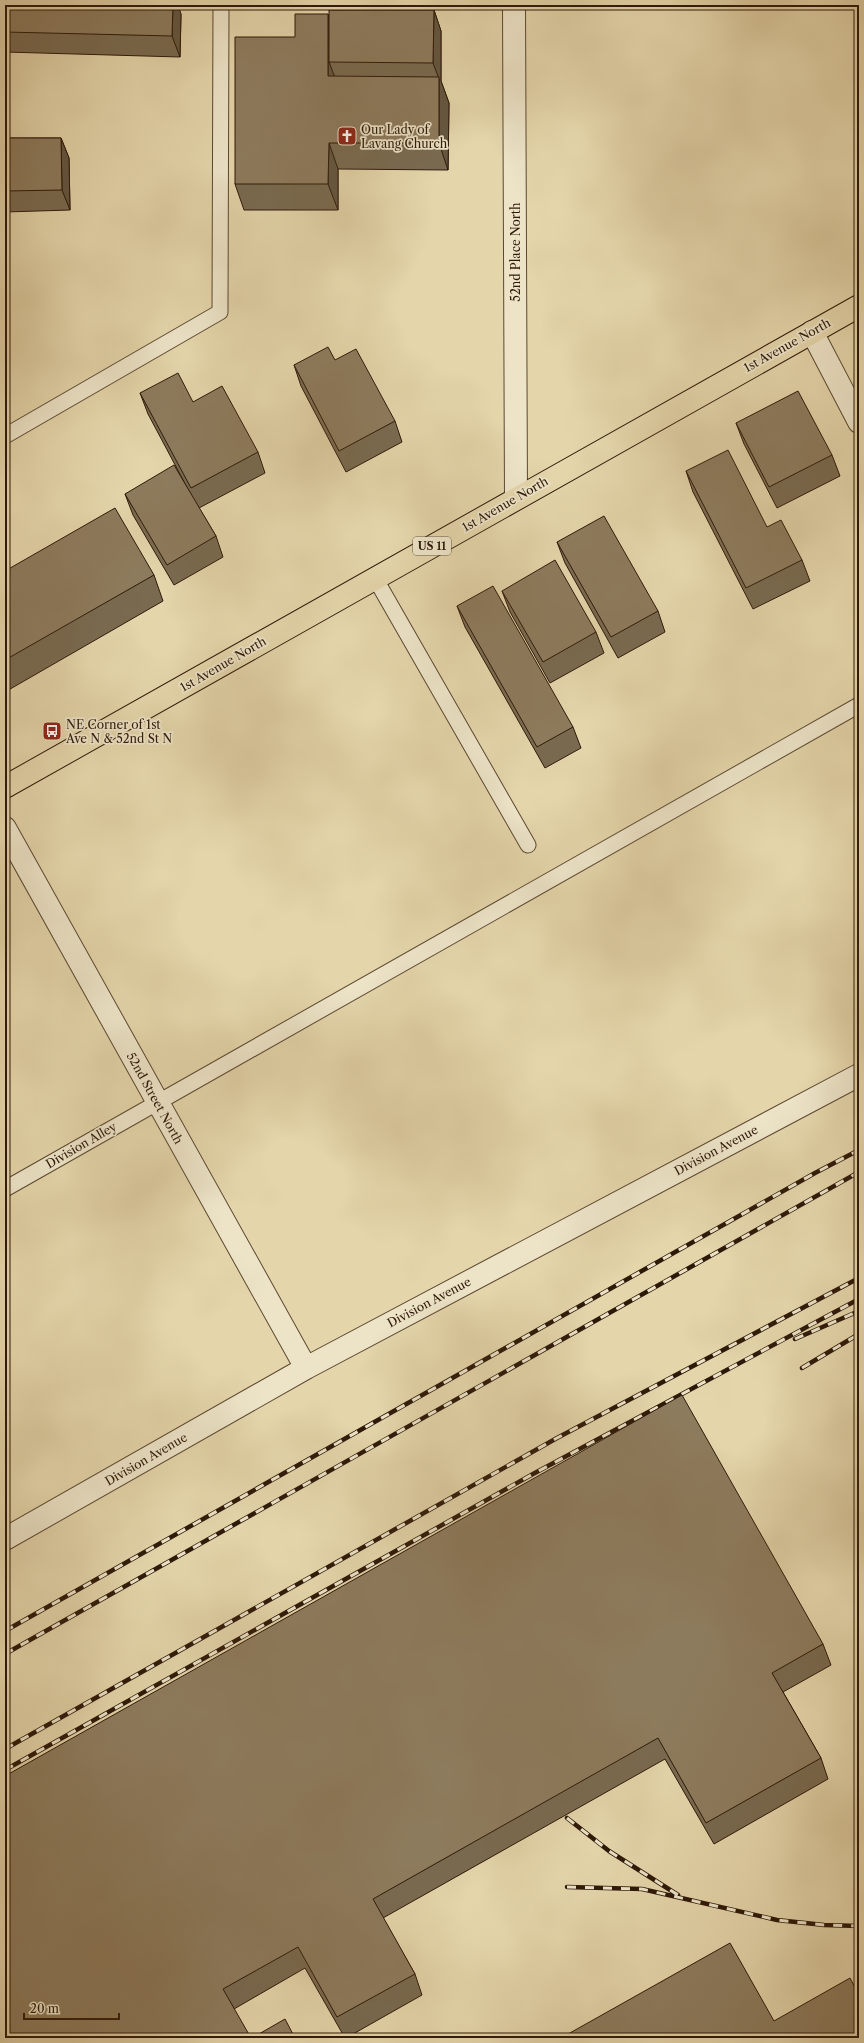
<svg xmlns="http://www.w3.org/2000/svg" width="864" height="2043" viewBox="0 0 864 2043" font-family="'Libre Caslon Text',serif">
	<rect width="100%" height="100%" fill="#e4d5aa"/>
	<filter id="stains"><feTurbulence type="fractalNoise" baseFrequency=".005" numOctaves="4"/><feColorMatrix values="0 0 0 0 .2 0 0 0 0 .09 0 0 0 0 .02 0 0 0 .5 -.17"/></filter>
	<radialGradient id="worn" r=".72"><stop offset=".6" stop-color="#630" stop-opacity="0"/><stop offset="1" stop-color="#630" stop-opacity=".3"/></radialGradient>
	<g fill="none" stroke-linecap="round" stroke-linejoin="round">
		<defs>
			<path id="lane" d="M5,436l215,-124 1,-307
				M375,578l153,267
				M5,1189l854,-484"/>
			<path id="street" d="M514,5l2,493
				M812,332l47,90
				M5,828l301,540
				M5,1539l301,-171 553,-293"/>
			<path id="primary" d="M5,787l854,-481"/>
		</defs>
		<use href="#lane" stroke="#5c4831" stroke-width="17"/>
		<use href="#street" stroke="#5c4831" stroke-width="24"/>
		<use href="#primary" stroke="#2e1909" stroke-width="24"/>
		<use href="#lane" stroke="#ede4c8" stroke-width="15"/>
		<use href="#street" stroke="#ede4c8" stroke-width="22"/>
		<use href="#primary" stroke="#e4d5aa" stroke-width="22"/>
		<defs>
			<path id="rail" d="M795,1339l64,-28
				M802,1368l57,-34
				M5,1631l810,-458 44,-23
				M5,1654l854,-482
				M5,1749l552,-311 302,-160
				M5,1770l528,-296 326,-175
				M567,1818l42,33 69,44
				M567,1887l75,2 135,31 47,5 35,1"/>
		</defs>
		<use href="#rail" stroke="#2e1909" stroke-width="4.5"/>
		<use href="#rail" stroke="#ede4c8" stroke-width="3" stroke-dasharray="9" stroke-linecap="butt"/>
	</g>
	<path fill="#796a50" stroke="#2e1909" d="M5,5l176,9 -1,43 -175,-5z
		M434,10l7,21v50l8,22 -1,67 -110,-1v41h-94l-9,-26 60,-147 33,-23 1,5z
		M5,138h56l8,20 1,52 -65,2z
		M335,360l60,61 7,21 -56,30 -45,-86 -7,-21z
		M140,393l53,9 65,50 7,21 -66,35 17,28 7,21 -49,28 -41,-70 -8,-21 65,-1 -42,-79z
		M736,423l96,32 8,21 -63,32 -33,-64z
		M686,471l81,56 35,33 8,21 -57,28 -60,-117z
		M557,542l101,69 7,21 -47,26 -53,-95z
		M5,571l149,4 9,26 -158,91z
		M502,591l94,41 8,21 -54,30 -40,-71z
		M457,606l116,121 8,21 -36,20 -80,-141z
		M823,1644l8,21 -48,27 38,66 7,21 -114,65 -49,-85 -282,159 32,56 7,21 -76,43h-1l-40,-70 -71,41 -229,29z"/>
	<path fill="#635641" stroke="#2e1909" d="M173,5h5l3,9 -1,43 -8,-21z
		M434,10l7,21v50l8,22 -1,67 -9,-27v-64l-6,-16z
		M328,14l9,26 -8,22 8,21 -9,-7z
		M61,138l8,20 1,52 -8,-20z
		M329,143l9,26v41l-10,-26z"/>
	<path fill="#8d7b5d" stroke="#2e1909" d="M5,5h168l-1,31 -167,-4z
		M329,10h105l-1,53 -104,-1z
		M295,14h33v62l111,1v66h-110l-1,41h-93v-147h60z
		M5,138h56l1,52 -57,1z
		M328,347l7,13 21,-11 39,72 -56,30 -45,-86z
		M178,373l15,29 29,-16 36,66 -67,36 -51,-95z
		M798,391l34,64 -63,32 -33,-64z
		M728,450l39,77 14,-7 21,40 -56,28 -60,-117z
		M174,465l42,71 -49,29 -42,-71z
		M115,508l39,67 -149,85v-89z
		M604,516l54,95 -47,26 -54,-95z
		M555,560l41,72 -53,30 -41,-71z
		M493,586l80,141 -36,20 -80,-141z
		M682,1395l141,249 -51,29 49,85 -115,65 -48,-85 -285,161 42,75 -78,43 -39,-70 -75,42 28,49h-246v-262z
		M730,1943l44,78 76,-43 9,17v43h-298z
		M285,2019l10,19h-43z"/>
	<defs>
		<symbol id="church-square" viewBox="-11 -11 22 22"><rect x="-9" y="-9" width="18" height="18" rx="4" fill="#8f2418" stroke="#ede4c8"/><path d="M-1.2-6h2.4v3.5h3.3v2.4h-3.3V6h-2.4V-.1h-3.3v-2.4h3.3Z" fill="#fff"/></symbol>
		<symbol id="bus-square" viewBox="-11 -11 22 22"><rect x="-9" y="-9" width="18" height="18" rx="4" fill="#8f2418" stroke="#ede4c8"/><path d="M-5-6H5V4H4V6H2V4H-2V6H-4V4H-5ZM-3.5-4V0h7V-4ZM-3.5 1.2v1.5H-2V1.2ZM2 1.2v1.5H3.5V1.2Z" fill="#fff"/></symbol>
	</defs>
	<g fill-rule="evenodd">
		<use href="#church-square" x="336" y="125" width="22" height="22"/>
		<use href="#bus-square" x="41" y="720" width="22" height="22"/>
	</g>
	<g text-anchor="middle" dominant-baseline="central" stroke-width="3.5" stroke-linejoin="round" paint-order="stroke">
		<rect fill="#ede4c8" stroke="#675642" stroke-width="1" x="413" y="537" width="38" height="18" rx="3"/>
		<g font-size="11" font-weight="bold" fill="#2e1909">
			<text x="432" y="546">US 11</text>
		</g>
		<g font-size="12" fill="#2e1909" stroke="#ede4c8" text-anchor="start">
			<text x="361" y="129">Our Lady of<tspan x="361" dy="14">Lavang Church</tspan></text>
			<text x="66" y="724">NE Corner of 1st<tspan x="66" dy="14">Ave N &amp; 52nd St N</tspan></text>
		</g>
		<g font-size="12" fill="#2e1909" stroke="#ede4c8">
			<text transform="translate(515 252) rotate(-90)">52nd Place North</text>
			<text transform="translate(787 345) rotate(-29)">1st Avenue North</text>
			<text transform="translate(505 504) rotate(-30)">1st Avenue North</text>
			<text transform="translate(223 664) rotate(-30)">1st Avenue North</text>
			<text transform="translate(155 1098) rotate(61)">52nd Street North</text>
			<text transform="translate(81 1145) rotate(-30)">Division Alley</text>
			<text transform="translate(716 1150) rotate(-28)">Division Avenue</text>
			<text transform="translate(429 1302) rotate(-28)">Division Avenue</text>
			<text transform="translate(146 1459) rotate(-30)">Division Avenue</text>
		</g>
	</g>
	<rect width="864" height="2043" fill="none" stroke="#e4d5aa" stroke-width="20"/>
	<rect x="6" y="6" width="852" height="2031" fill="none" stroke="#2e1909" stroke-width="2"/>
	<rect x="10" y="10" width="844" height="2023" fill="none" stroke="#2e1909"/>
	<path d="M24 2013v6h95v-6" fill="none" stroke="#2e1909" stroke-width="2"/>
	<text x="30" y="2013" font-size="12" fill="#2e1909" stroke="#ede4c8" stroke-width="3" paint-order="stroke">20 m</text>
	<rect width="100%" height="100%" filter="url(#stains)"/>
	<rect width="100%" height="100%" fill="url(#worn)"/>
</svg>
